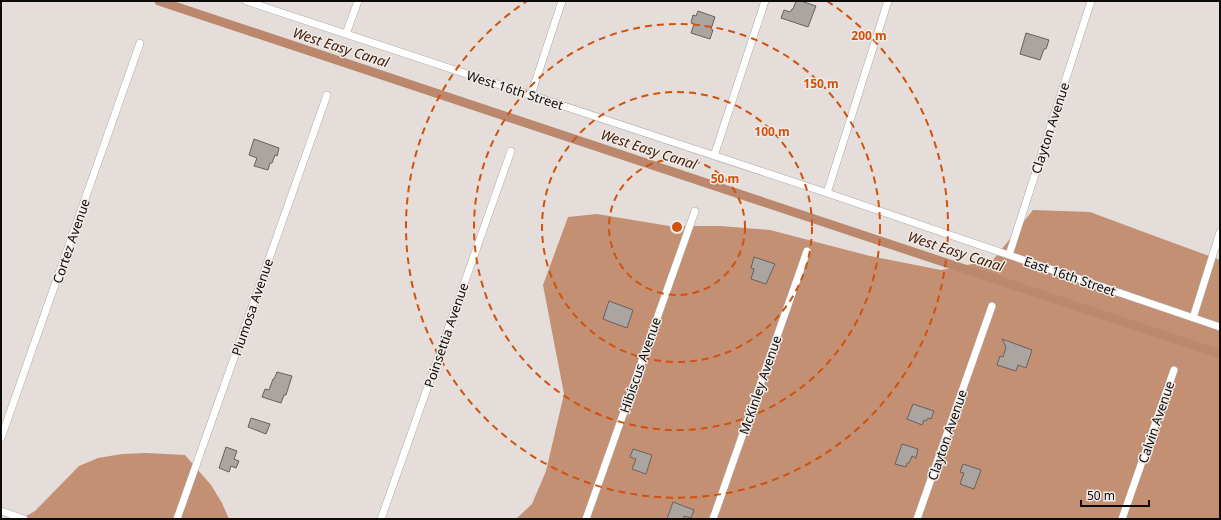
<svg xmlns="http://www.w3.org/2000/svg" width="1221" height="520" viewBox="0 0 1221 520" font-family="'Noto Sans',sans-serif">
	<rect width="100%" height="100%" fill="#e4ddda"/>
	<path fill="#c39074" d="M1033,210l57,2 43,16 87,32v259h-704l16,-15 14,-33 18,-77 -21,-109 25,-68 29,-3 72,12h51l50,4 100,26 71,14 52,-10z
		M146,453l39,2 26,30 11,18 7,16h-208l14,-8 44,-45 19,-8 24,-4z"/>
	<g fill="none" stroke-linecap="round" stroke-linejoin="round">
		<path stroke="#bb886d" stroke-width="9" d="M159,1l1061,353"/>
	</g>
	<path fill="#aba5a2" stroke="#66615e" d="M796,1h5l15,5 -8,21 -27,-9 3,-8 6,2 2,-3h1z
		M698,11l17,6 -4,12 2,1 -3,9 -19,-6 3,-9 -3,-1 2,-8 3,1z
		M1026,33l23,7 -3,9h-2l-4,11 -20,-6z
		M254,139l25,9 -2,8 -2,-1 -3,8h-2l-2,7 -14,-4 3,-8 -8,-3z
		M754,257l21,7 -9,20 -15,-5 3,-10 -3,-1z
		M609,301l24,9 -6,18 -24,-9z
		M1002,339l30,11 -6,18 -8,-3 -2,6 -19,-6 3,-9 3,1 3,-10z
		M277,372l15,4 -6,19h-2l-3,8 -19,-6 3,-8 4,1 4,-11h1z
		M913,404l21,7 -3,8 -3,-1 -2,3 -2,-1 -2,5 -15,-6z
		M251,418l19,6 -4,10 -18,-7z
		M902,444l16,5 -2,9 -4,-2 -3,7h-2l-1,4 -11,-3z
		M226,447l11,4 -3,8 5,2 -3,7 -5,-2 -2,6 -10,-4z
		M633,449l19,6 -6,19 -14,-5 4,-10 -6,-2z
		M963,464l18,6 -7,19 -14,-5 4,-11 -4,-1z
		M673,502l21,8 -3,8 -7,-2 -1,3h-16z"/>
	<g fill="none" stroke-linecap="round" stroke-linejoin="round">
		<defs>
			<path id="street" d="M246,1l581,192 393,134
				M346,34l12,-33
				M531,95l31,-94
				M714,156l51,-155
				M827,193l61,-192
				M1009,255l82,-254
				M1193,318l27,-86
				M1,438l139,-395
				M1,511l23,8
				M177,519l150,-424
				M381,519l130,-368
				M586,519l109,-308
				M713,519l94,-268
				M917,519l75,-213
				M1122,519l52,-149"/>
		</defs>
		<use href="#street" stroke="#afa9a6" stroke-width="8"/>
		<use href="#street" stroke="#fff" stroke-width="7"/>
	</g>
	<g fill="none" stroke="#d2510c" stroke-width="2" stroke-dasharray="7 5">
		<circle cx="677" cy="227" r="68"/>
		<circle cx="677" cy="227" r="135"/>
		<circle cx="677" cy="227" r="203"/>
		<path d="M827 1A271 271 0 1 1 527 1"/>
	</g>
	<g text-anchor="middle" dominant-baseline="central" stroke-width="3" stroke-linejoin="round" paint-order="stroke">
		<g font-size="13" fill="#0d0b0a" stroke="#f1ebe7">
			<text transform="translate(515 90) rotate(18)">West 16th Street</text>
			<text transform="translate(1050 128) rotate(-72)">Clayton Avenue</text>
			<text transform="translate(71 241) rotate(-71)">Cortez Avenue</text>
			<text transform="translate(1070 276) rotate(19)">East 16th Street</text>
			<text transform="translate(252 307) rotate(-71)">Plumosa Avenue</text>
			<text transform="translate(446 335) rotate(-71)">Poinsettia Avenue</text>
			<text transform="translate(640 365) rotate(-71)">Hibiscus Avenue</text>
			<text transform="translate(760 385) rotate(-71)">McKinley Avenue</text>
			<text transform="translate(1156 422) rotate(-71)">Calvin Avenue</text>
			<text transform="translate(947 435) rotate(-71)">Clayton Avenue</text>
		</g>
		<g font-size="14" font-style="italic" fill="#43200b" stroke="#f1ebe7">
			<text transform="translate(341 47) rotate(18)">West Easy Canal</text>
			<text transform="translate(649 149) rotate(18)">West Easy Canal</text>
			<text transform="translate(956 251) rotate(18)">West Easy Canal</text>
		</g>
	</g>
	<circle cx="677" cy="227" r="6" fill="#d2510c" stroke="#f1ebe7" stroke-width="2"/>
	<g font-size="12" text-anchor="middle" font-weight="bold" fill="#d2510c" stroke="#f1ebe7" stroke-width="3" stroke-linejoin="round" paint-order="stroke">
		<text x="869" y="40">200 m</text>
		<text x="821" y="88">150 m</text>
		<text x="772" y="136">100 m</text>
		<text x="725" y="183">50 m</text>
	</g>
	<rect width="1221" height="520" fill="none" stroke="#0d0b0a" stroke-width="4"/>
	<path d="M1081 500v6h68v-6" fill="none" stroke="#0d0b0a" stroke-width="2"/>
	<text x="1087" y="500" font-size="12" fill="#0d0b0a" stroke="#f1ebe7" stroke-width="3" paint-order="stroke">50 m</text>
</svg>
